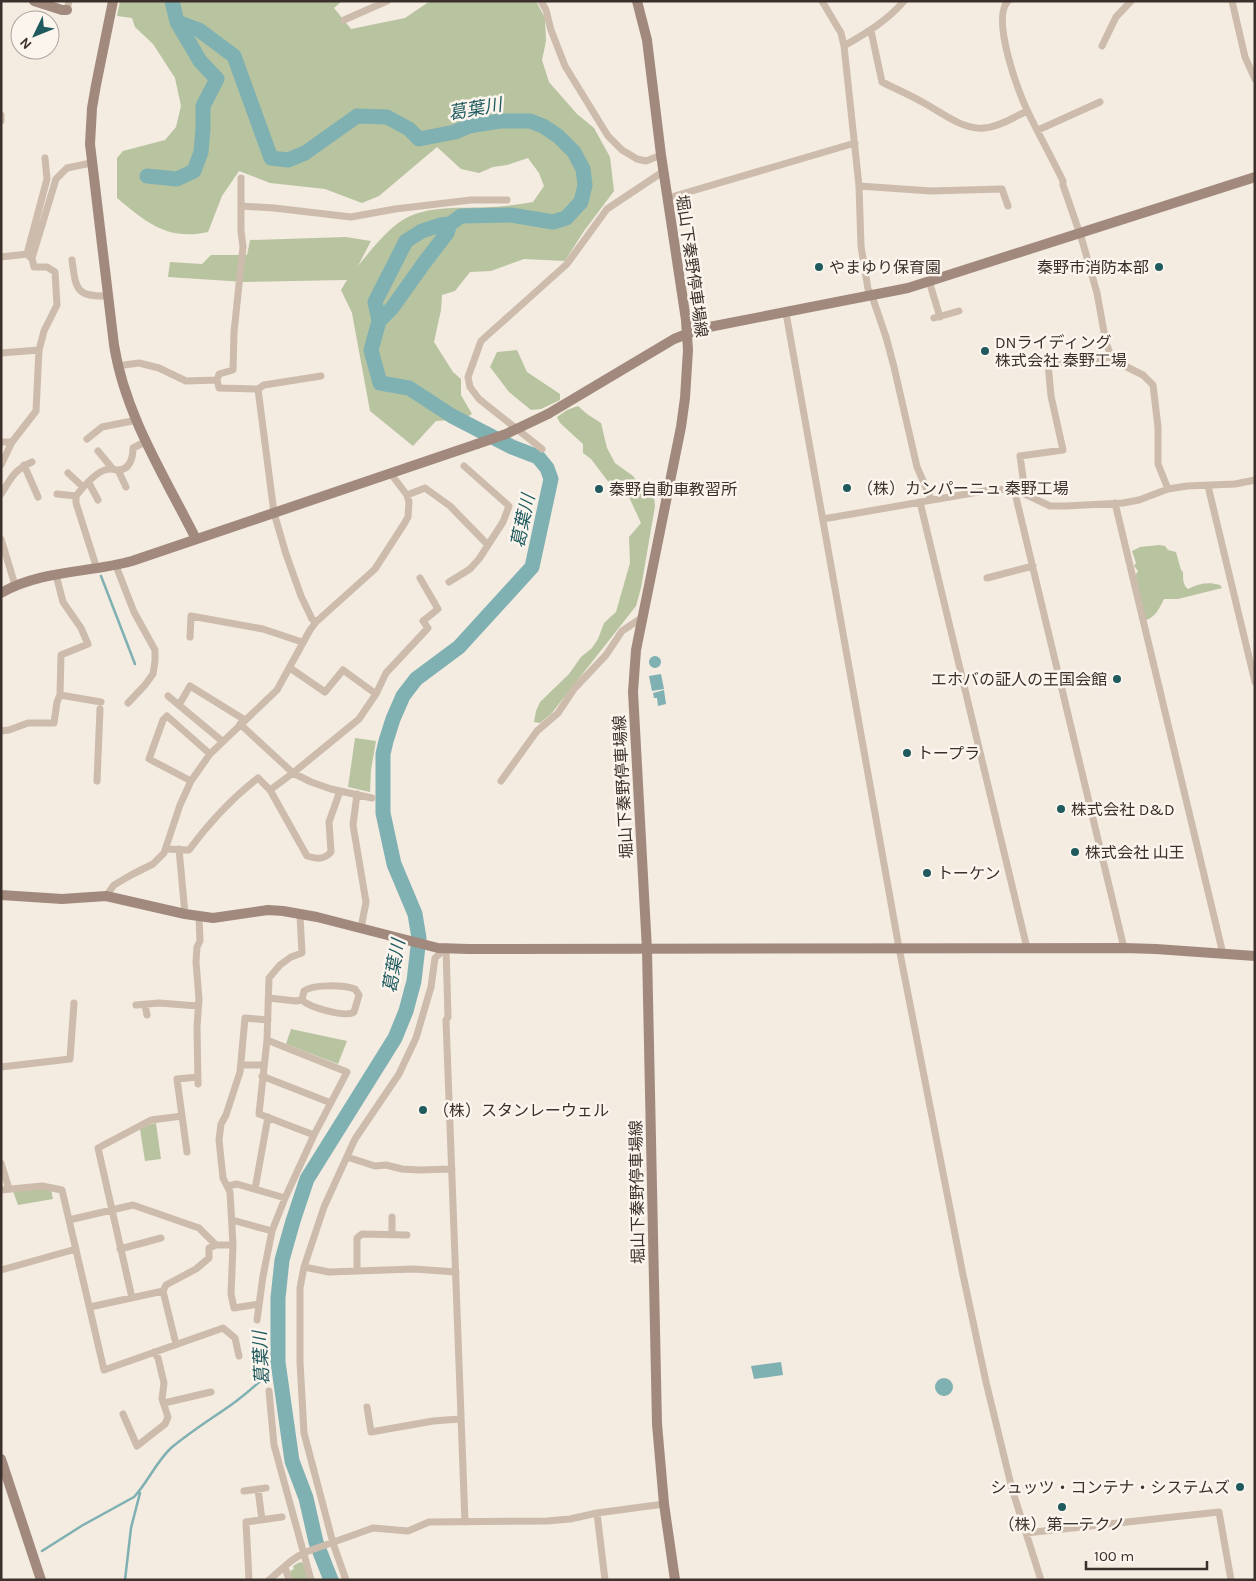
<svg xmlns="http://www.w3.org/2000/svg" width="1256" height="1581" viewBox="0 0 1256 1581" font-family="Karla,'Noto Sans JP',sans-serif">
	<rect width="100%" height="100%" fill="#f4ebe1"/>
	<path fill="#b8c4a0" d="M120,1h222l-8,7 17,21 54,-11 25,-17h106l9,17 1,23 -4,19 7,22 28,32 17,14 16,29 4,34 -30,40 -19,30 -41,-2 -33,12 -21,1 -15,19 -13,4 -1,15 -7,32 19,30 8,7v16l11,19 -8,5 -28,2 -23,25 -43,-35 -18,-98 -11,-23 6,-10 -102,2 -77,-5 2,-15 32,2 9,-9h36l3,-15 96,-3 25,4 -13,25c11,-14 28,-35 43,-45 27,-17 60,-12 90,-14 14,0 28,-3 42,-5l11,-16 -5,-13 -11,-15 -21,7 -14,2 -14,6 -18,-4 -24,-22 -58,49 -17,7 -37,-14 -55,-6 -31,-12 -17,25 -14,36c-41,9 -62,-10 -91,-34v-40l6,-7 42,-11 11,-13 5,-21 -6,-28 -22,-34 -18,-17 -3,-9 -15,-2z
		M517,350l10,22 33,22v6l-19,9 -10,1 -22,-18 -19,-25 7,-15z
		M578,406l9,8 14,9 6,25 8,15 18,13 12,16 9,3 1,11 -14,82 -5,18 -85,108 -11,9 -6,-1 2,-11 4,-9 29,-28 12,-17 11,-9 6,-9 6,-16 12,-11 14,-49 -1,-26 12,-14 -12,-26 -16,-9 -22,-29 -8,-6v-9l-23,-21 -3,-6 10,-7z
		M1159,545l6,1 3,4 8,2 5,18 2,2c0,7 0,13 5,17 12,-6 20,-7 32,-4l2,3 -44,11h-14c-4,8 -9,20 -20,21l-9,-44 3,-5 -4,-5 2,-3 -4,-12 8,-4z
		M355,738l21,3 -5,29 -1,22 -22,-5z
		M291,1029l56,12 -9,23 -52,-20z
		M156,1123l5,36 -16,2 -5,-32 11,-5z
		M42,1188l9,2 2,9 -35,6 -5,-14z
		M300,1562l3,1 5,17h-16l-2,-9 4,-2 -1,-3z"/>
	<path fill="#7fb0b2" d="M649 662a6 6 0 1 1 12 0a6 6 0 1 1-12 0Z
		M661,674l3,15 -12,2 -3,-15z
		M664,690l2,14 -8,2 -1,-8h-3l-1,-5z
		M781,1362l2,13 -29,4 -3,-13z
		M935 1387a9 9 0 1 1 18 0a9 9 0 1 1-18 0Z"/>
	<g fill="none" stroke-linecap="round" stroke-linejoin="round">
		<path stroke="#7fb0b2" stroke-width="2.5" d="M101,576l34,88
			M42,1551l41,-26 51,-28c14,-15 22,-35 37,-49 19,-16 40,-29 60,-43 17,-12 32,-26 47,-40
			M125,1580l6,-52 9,-35"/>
		<path stroke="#7fb0b2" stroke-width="15" d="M172,1l5,21 22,8 35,26 37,102 17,2 17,-7 52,-37 30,1 22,12 10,10 36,-7 14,-6 31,-5h30l13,5 15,10 16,16 9,17 2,16 -4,17 -15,16 -13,4 -42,-7 -50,1 -11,8 -3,9 -23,30 -32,45 -13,13 -8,29 9,33 29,5 43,28 60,31 26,10 9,11 4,11 -19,88 -73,80 -43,32 -13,17 -10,23 -7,22 -3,13v59l11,51 21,50 4,24 -5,43 -8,30 -11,27 -88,141 -14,42 -11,39 -4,38v64l14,99 14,37 10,44 15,38
			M147,176l30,3 17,-8 7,-19 2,-23v-23l14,-27 -17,-18 -23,-39
			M379,321l-4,-19 31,-61 16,-10 18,-6 10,-1"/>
		<path stroke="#cdbbac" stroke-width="7" d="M541,1l5,9 5,20 14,36 43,70 14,14 15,9 9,2 15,-6
			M822,1l19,32 3,13 15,140 2,60 7,43 4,7 14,41 8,30 23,100 14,32
			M1008,1c-17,17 10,91 20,111 11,23 24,46 35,69v4l19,55 15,53 9,50 4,10 11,11 22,11 10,10 5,42v37l10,25
			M1232,1l13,56 10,22
			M67,10l2,-9
			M344,20l43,-19
			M871,31l11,51c14,7 28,13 42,21 18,10 39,27 60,25 15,-1 30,-11 43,-17
			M844,46c22,-13 43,-25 60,-45
			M1102,46l14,-29 15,-16
			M1,115v6
			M1038,130l62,-28
			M241,178v53l2,16 -9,85 -1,38 -14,4 -2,6 2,8 39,1 6,-4 57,-9
			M859,186l72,5 71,-2 6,17
			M668,198l187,-55
			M241,206l33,2 77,9 44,-8 76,-9h36
			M27,254l20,-75 -2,-21
			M1,257l26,-3 3,3
			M72,260c4,29 3,37 36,36
			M929,281l11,36
			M786,313l113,635 64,327 23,107 26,107 29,91
			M934,318l25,-7
			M1,353l38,-3
			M117,366l22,-3 20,5 27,13 31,-1
			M258,389l16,124 12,41 15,42 11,23 4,3
			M87,439l15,-12 35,-7
			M1,442h11
			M542,449l-63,-50 -9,-12 -2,-10 13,-36 86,-77 40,-55 57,-38
			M98,451l14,17
			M1,465l11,-23 24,-31 3,-61 5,-19 13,-26 -2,-33 -8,-5h-13l-2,-9 24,-79 11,-11 24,-5
			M24,465l14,32
			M118,470l8,17
			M68,473l15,14
			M89,483l9,17
			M1208,486l47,196
			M1014,489l110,459
			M1020,492l4,-7 -4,-29 43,-6 -12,-54 -3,-32 65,-7
			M1,494c11,-17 12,-23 31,-32
			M57,494l19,2
			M407,495l18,-7 25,18 37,38
			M920,502l107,446
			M1115,503l108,451
			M823,519l167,-29 24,-1 36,17h16l57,-3 16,-3 29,-11 19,-3 48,-2 20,-4
			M1,539l14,46
			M116,566l18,46 21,38v11l-2,13 -8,11 -17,18
			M97,569l-21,-66v-7c7,-9 19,-23 29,-26 5,-2 8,-1 12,0 13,1 16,-13 16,-22l14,-7
			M987,578l46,-12
			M449,582l21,-13 9,-10 24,-37 6,-16 -45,-40
			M190,637l1,-21 72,13 39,13
			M290,668l35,24 18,-22 33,24
			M60,695l41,7
			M168,696l54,45
			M179,705l11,-19 55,34
			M240,724l53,49 18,9 20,7 41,9
			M1,731l8,-1 19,-7h26l3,-21 3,-7 1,-40 27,-11 -7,-16 -18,-26 -7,-27
			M97,781l3,-72
			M191,781l-42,-22 14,-39 4,-4 43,38
			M501,781l36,-50 21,-18 16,-24 32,-34 16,-24 21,-14
			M270,790l23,-17 66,-54 17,-25 10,-21 42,-45 -5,-7 15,-12 -18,-31
			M357,794l-4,31 13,77 -5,26
			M166,849l23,1c20,-27 42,-51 69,-72l12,12 37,66c10,3 17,4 24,-4l-2,-30 11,-31
			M179,849l6,65
			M106,896l8,-11 17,-10 22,-11 11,-11 16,-48 11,-24 19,-27 67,-64 33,-60 6,-8 59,-53 29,-45 4,-7 1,-15 -2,-7 -16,-21
			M300,915l2,38 -11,4 -11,8 -11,13 -2,62 -8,74 55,21
			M446,947l2,70 -2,3 19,502
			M269,998l27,3 6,-1c7,7 43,18 52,12l5,-17 -4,-6c-11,-4 -42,-5 -51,2l-2,9
			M136,1005l23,-2 39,3
			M145,1005l2,10
			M241,1065h22
			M1,1067l69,-8 4,-56
			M262,1076l69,27
			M198,1084l-1,-57 2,-28 -3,-37 1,-15 3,-6 -1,-25
			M182,1116l5,36
			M347,1157l28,9 11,-1 16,4 17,1 33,-1
			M1,1163l8,26
			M228,1186l9,-2 48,14
			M255,1189l13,-72
			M1,1190l41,-4 20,4 42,180 119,-42 12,10 4,18
			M392,1217v18
			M69,1220l64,-15 66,23 17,17
			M232,1220l40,11
			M120,1249l41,-11
			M304,1267l25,5 85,-3 42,3
			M1,1270l75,-21
			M357,1271v-33l5,-4 45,1
			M163,1291l13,53
			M132,1298l-34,-150 53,-28 31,-4 -5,-37 21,-2
			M259,1304l-25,4 -3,-14 2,-49 -3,-53 -7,-14 -4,-38 2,-16 5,-9 14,-43 5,-54 23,2
			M90,1307l73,-16 3,-6 30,-16 13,-11v-10l7,-3h17
			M257,1320l6,-44 9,-45 13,-33 29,-63 33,-63 -80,-32
			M269,1391l5,54 37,135
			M164,1403l47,-11
			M367,1407l4,25 62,-11 27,-2
			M123,1414l14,32 28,-22 3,-7 -6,-18 2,-16 -6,-25 -4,-6
			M258,1489l4,31
			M244,1491l22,-3
			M597,1513l8,67
			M1026,1533l193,-21 12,68
			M285,1567l4,13
			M249,1580l-3,-58 36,-5
			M269,1580l22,-19 12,-8 70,-25 35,3 21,-9 118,-1 23,-2 27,-6 67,-9
			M346,1580l-13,-37 -29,-110 -4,-71v-74l4,-21 20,-60 15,-33 16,-35 44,-65 17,-36 15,-51 4,-29 11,-10"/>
		<path stroke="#a18a7d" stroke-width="10" d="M34,1l28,9h5
			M113,1l-17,84 -4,23 -2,36 24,201c11,70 51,132 82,194
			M637,1l10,39 14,115 25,165 2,30 -3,48 -4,29 -45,223 -3,42 14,258 10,474 7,80 11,76
			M548,414l126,-75 25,-10 209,-41 347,-111
			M1,593c40,-23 88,-20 131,-32l345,-117
			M1,895l61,4 44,-3 79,18 28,4 55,-8 15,1 34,6 121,31 30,1 656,-1 32,1 99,7
			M1,1459l40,121"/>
		<path stroke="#a18a7d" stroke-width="10" d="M477,444l29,-10 42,-20"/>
	</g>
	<g fill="#1f5a5e" stroke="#fbf5ee" stroke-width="2">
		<circle cx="819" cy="267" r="5"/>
		<circle cx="1159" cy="267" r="5"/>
		<circle cx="985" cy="351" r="5"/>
		<circle cx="847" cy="488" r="5"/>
		<circle cx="599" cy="489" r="5"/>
		<circle cx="1117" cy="679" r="5"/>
		<circle cx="907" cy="753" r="5"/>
		<circle cx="1061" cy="809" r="5"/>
		<circle cx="1075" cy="852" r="5"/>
		<circle cx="927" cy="873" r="5"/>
		<circle cx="423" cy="1110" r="5"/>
		<circle cx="1240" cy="1487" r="5"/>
		<circle cx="1062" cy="1507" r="5"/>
	</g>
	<g text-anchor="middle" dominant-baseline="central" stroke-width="5" stroke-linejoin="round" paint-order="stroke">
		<g font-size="16" fill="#3b302b" stroke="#fbf5ee">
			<text transform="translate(692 266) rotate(82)">堀山下秦野停車場線</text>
			<text transform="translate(623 787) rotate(-93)">堀山下秦野停車場線</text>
			<text transform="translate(637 1192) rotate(-91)">堀山下秦野停車場線</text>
		</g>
		<g font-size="16" fill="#3b302b" stroke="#fbf5ee" text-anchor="start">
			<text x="829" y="267">やまゆり保育園</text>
			<text x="1149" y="267" text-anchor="end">秦野市消防本部</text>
			<text x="995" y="342">DNライディング<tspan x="995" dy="18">株式会社 秦野工場</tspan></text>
			<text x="857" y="488">（株）カンパーニュ 秦野工場</text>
			<text x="609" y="489">秦野自動車教習所</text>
			<text x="1107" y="679" text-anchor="end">エホバの証人の王国会館</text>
			<text x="917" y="753">トープラ</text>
			<text x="1071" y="809">株式会社 D&amp;D</text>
			<text x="1085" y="852">株式会社 山王</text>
			<text x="937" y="873">トーケン</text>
			<text x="433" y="1110">（株）スタンレーウェル</text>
			<text x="1230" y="1487" text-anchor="end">シュッツ・コンテナ・システムズ</text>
			<text x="1062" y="1524" text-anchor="middle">（株）第一テクノ</text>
		</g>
		<g font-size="18" font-style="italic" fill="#1f5a5e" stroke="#fbf5ee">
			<text transform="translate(475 109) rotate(-10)">葛葉川</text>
			<text transform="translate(523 521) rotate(-78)">葛葉川</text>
			<text transform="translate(394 966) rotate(-80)">葛葉川</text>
			<text transform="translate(261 1358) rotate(-93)">葛葉川</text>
		</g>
	</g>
	<rect width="1256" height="1581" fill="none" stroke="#3b302b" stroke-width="5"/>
	<g transform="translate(35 35) rotate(227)"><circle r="24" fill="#fbf5ee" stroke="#aea6a0"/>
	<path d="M0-4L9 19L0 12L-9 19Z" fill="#1f5a5e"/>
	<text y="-8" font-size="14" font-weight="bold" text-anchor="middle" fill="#3b302b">N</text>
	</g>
	<path d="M1086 1561v8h121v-8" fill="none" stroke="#3b302b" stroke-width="2.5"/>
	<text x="1094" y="1561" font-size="15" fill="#3b302b" stroke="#fbf5ee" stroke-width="4" paint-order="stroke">100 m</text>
</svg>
